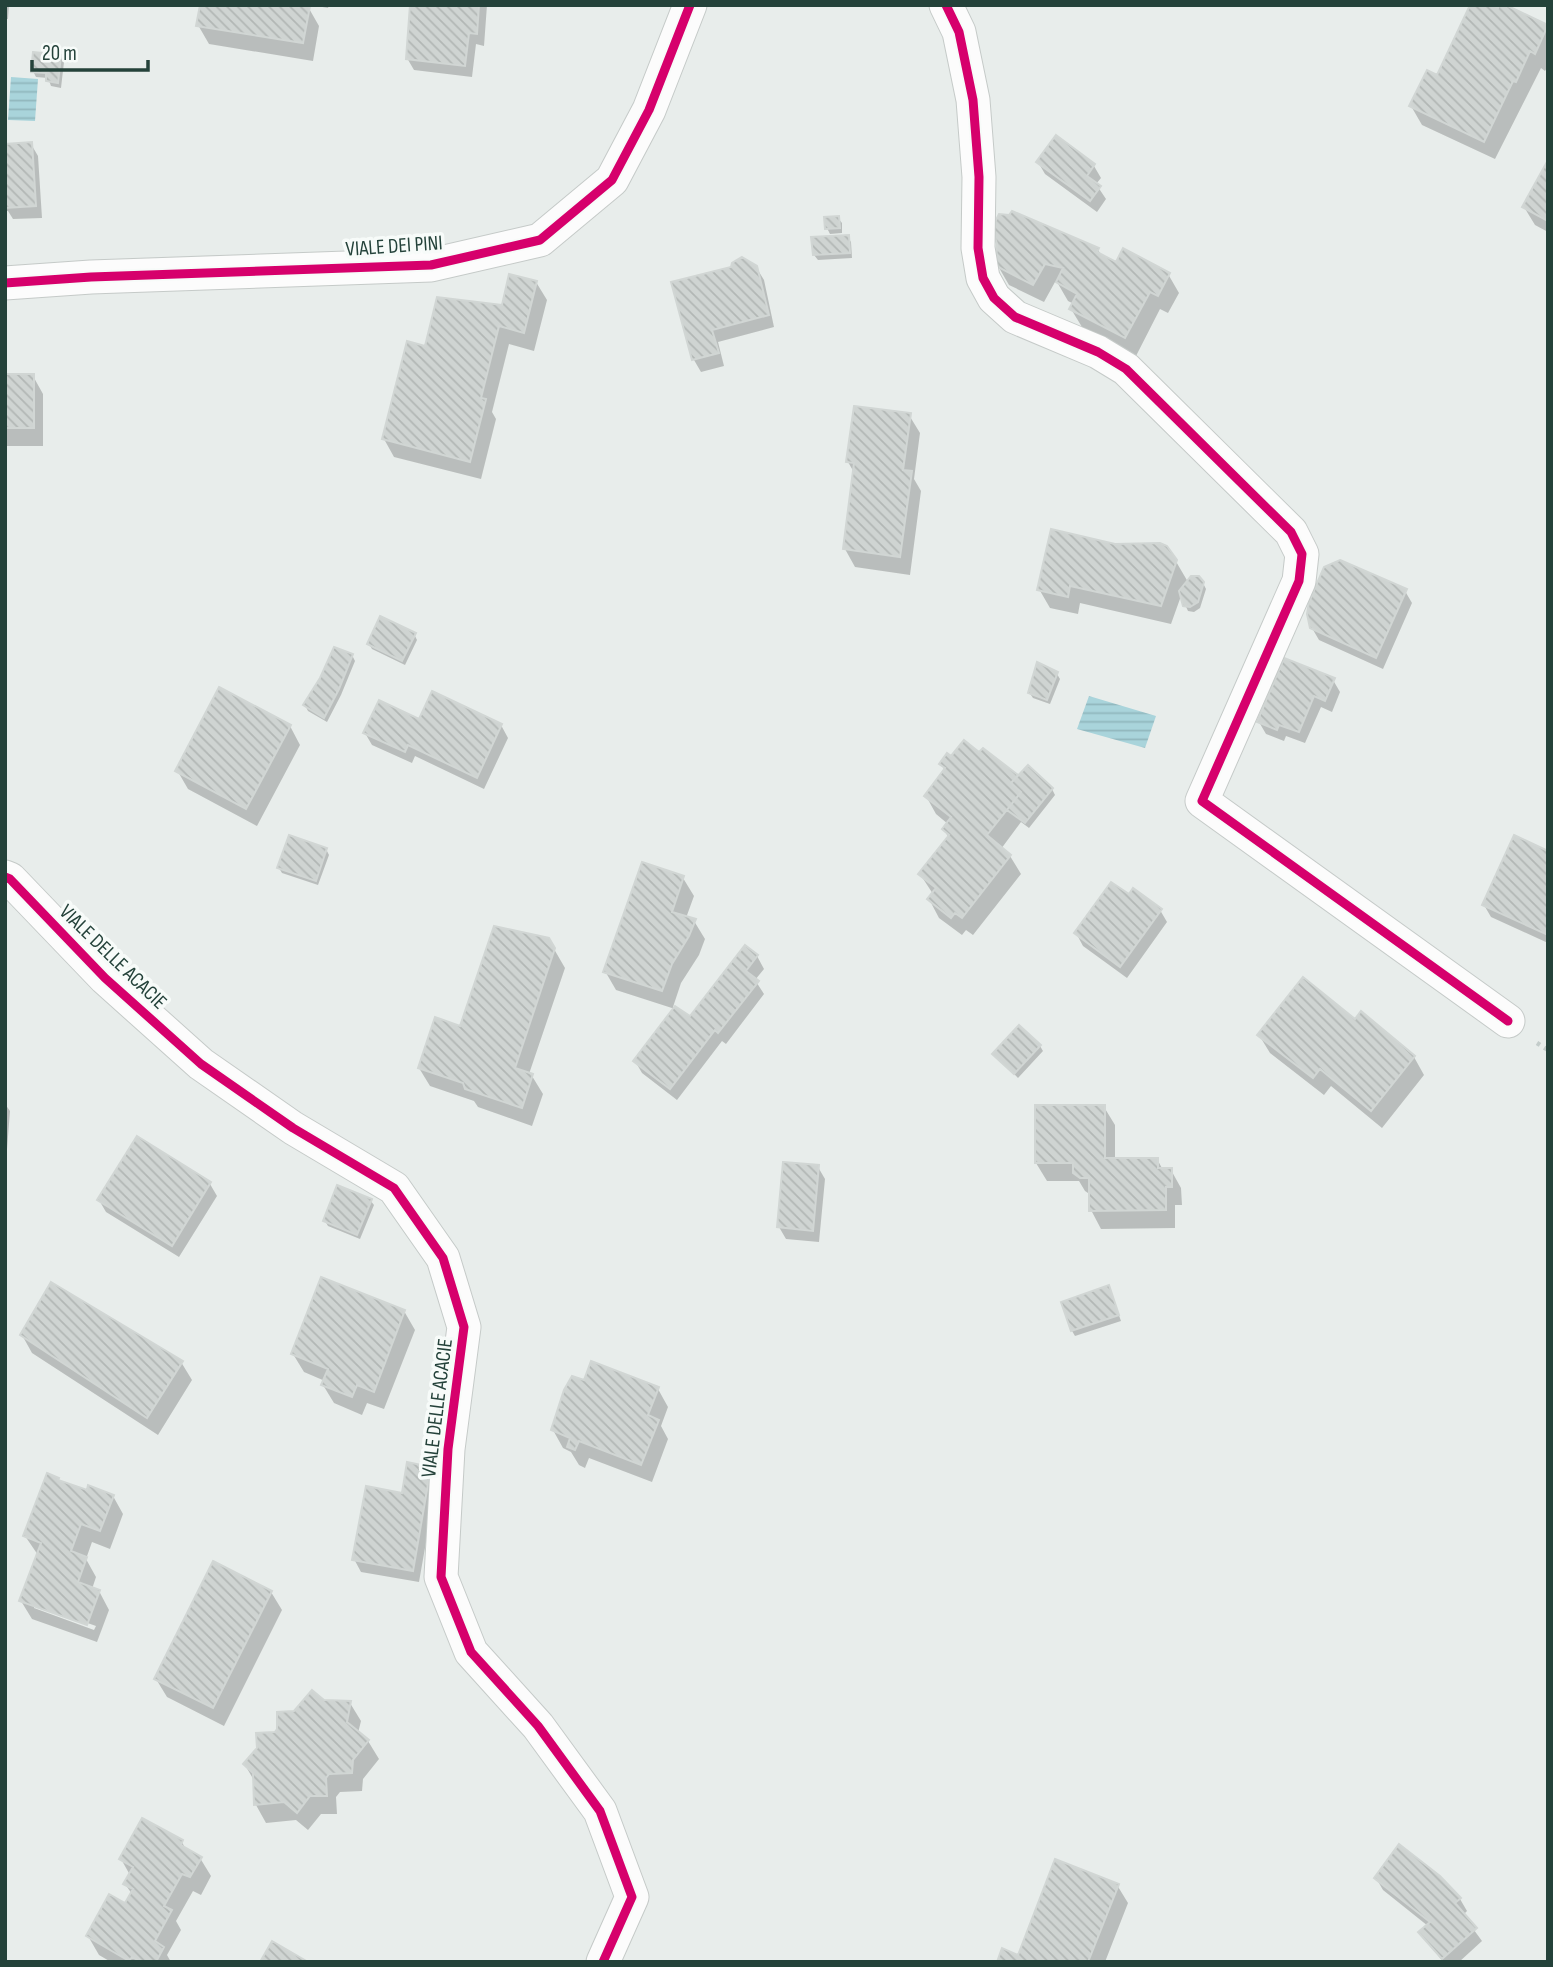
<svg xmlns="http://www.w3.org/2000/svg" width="1553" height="1967" viewBox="0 0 1553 1967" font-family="'Sofia Sans Condensed',sans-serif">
	<defs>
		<pattern id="water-rules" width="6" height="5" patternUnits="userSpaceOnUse" patternTransform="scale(1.75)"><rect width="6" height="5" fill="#a9d4db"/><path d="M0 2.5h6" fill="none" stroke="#91b7bd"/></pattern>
		<pattern id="building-back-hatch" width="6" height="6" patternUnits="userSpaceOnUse" patternTransform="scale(1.75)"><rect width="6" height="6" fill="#cfd4d2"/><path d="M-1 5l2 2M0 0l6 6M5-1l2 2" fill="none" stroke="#b2b7b5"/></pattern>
	</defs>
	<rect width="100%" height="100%" fill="#e8edeb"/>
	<path fill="url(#water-rules)" d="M11,77l27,2 -3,42 -27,-1z
		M1089,696l67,20 -11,32 -68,-19z"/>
	<path fill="#0003" fill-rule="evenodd" d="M5,5h4l-1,14h-3z
		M201,5h106l12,21 -6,35 -104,-17 -11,-19z
		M311,5h18l-1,3z
		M413,5h74l-3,41 -8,-2 -4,33 -58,-7 -7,-12z
		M1547,27l1,39 -3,5 -4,-3 -46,91 -73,-34 -11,-19 27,-29z
		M60,57l4,5 -3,26 -10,-2 -3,-8 -12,-1 -3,-6z
		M31,144l7,12 4,62 -29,1 -5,-8h-3v-66z
		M1038,162l56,4 7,12 -5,6 10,15 -9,13 -52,-38z
		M1548,164v68l-13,-7 -11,-18z
		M838,218l4,5v10l-12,1 -3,-6z
		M848,237l3,5 1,16 -34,2 -4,-5z
		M1098,250l5,7 14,8 51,9 11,19 -11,20 -8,-4 -24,47 -54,-29 -11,-18 3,-5 -6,-3 -11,-19h-2l-11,20 -35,-17 -11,-19z
		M756,267l8,13 10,47 -56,15 6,24 -23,6 -7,-12 -20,-76z
		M536,282l11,18 -13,51 -25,-7 -17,68 4,7 -15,60 -87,-22 -10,-18 42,-91 77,-42z
		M5,376h28l10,18v52h-38z
		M909,415l11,18 -6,46 7,12 -11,84 -55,-8 -10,-18 10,-75 -7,-12z
		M1114,545l57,8 17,29 15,1 3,6 -6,19 -6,4 -6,-1 -7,-15 -10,28 -91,-21 -2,11 -28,-6 -11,-19z
		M1405,591l7,12 -29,66 -64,-29 -7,-12z
		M414,634l3,6 -12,25 -33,-16 -3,-5z
		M352,655l3,6 -14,34 -14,27 -19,-11 -3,-6 16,-26z
		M1057,674l3,5 -10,25 -17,-6 -4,-6z
		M1333,680l7,12 -8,20 -11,-5 -16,36 -19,-7 -2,5 -18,-7 -7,-12z
		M420,721l81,4 7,13 -24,51 -69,-33 -3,7 -40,-18 -7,-12z
		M290,726l10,19 -43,81 -69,-37 -11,-19z
		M979,754l39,25 34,10 3,6 -26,33 -8,-6 -20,27 9,7 11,18 -48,61 -7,-5 -4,5 -23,-17 -10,-19 4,-5 -13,-20 29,-36 -5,-8 4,-6 -12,-10 -10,-18 19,-25 -4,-7 10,-5z
		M326,849l3,6 -11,30 -36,-12 -3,-5z
		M1548,853v90l-57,-26 -7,-12z
		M683,878l11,18 -8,22 8,3 11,18 -6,16 -18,28 -8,24 18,12 66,-63 7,13 -9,11 9,14 -38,50 -4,-3 -45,59 -35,-27 -7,-12 40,-52 -59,-19 -11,-19z
		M1129,897l31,13 7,12 -40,56 -44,-32 -7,-13z
		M554,949l11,19 -36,106 3,2 11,18 -11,32 -54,-19 -4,-6 -44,-15 -11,-18 42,-40z
		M1355,1021l59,36 10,18 -42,53 -51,-42 -7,9 -54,-42 -11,-18z
		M1040,1046l3,5 -25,27 -23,-24z
		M5,1104l5,7 -4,51h-1z
		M1104,1107l11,18v35l42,-1 6,11h8l10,18 1,17h-7v23l-74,1 -10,-19v-15l-6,-4 -6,-10h-32l-11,-18z
		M818,1167l7,12 -6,63 -33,-3 -7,-12z
		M210,1184l7,12 -38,61 -73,-45 -7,-12z
		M370,1200l4,5 -14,34 -32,-13 -3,-5z
		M1111,1293l10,28 -46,15 -3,-5z
		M404,1311l11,19 -31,79 -17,-6 -5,12 -28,-12 -11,-18 2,-4 -21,-9 -11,-18z
		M22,1335l159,27 11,18 -34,55 -126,-82z
		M585,1382l73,7 10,18 -7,19 7,13 -16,43 -63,-24 -4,10 -6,-3 -8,-13 -8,-4 -10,-18z
		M430,1468l7,12 -18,102 -58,-10 -7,-13 49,-64z
		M58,1479l2,4 28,10 25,3 10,18 -13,35 -18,-7 -6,17 10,18 -4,12 7,2 10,19 -12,32 -65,-23 -11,-18 17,-46 -13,-19zM34,1604l62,22 -2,4 -60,-22z
		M271,1592l11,18 -58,116 -57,-29 -11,-18z
		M323,1702l27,1 11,18 -3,12 10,8 11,18 -16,20 -1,12 -22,1 -4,5 1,17h-16l-13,16 -12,-10 -30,3 -10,-18 -1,-23 -10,-17 50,-52z
		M182,1842l4,8 14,8 11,18 -10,19 -8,-4 -17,30 5,9 -14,25 4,7h-60l-12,-7 -11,-19 38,-31 6,-11 -7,-10 5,-9 -9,-16z
		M1376,1878h63l21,21 7,12 -4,4 19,26 -23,21h-16l-22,-30 7,-6 -45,-36z
		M1117,1885l11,18 -23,59h-106l20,-5z"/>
	<path fill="url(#building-back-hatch)" stroke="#d1d6d4" stroke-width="2" d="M200,5l110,1 -7,37 -107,-17z
		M410,5h69l-2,29 -8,-1 -4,33 -59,-7z
		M1470,5h23l5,3 1,-3h7l42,20 -13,29 -5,-3 -14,31 -3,-1 -29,61 -75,-36 18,-36 10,5z
		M33,52l28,3 -3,28 -12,-2v-8l-15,-1z
		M1056,135l39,29 -8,12 14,10 -11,15 -54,-39z
		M32,142l4,64 -31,2v-64z
		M1548,160v61l-26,-14z
		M1012,211l87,37 -2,4 19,10 7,-14 47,25 -12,23 -8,-4 -25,46 -56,-29 8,-15 -21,-12 7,-14 -18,-4 -12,21 -37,-19 1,-22 -5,-16 7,-14 10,1z
		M839,216l1,12 -15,1 -1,-12z
		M849,235l1,18 -37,2 -2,-18z
		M742,257l15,9 12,49 -57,15 7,23 -27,7 -21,-78 60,-15 1,-4z
		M509,274l28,7 -13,52 -25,-7 -18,72 5,1 -16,63 -88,-23 25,-98 18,5 12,-49 65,8z
		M5,374h29v54h-29z
		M854,406l57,7 -8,57 9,1 -12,86 -57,-8 11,-86 -8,-1z
		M1051,529l64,15 45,-1 7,3 10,14 -16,46 -91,-20 -2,11 -31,-7z
		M1340,560l67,29 -31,69 -66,-30 -3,-14 2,-12 15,-35z
		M1191,576h8l5,6 -6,20 -8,5 -7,-1 -4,-15z
		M380,616l36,17 -14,28 -35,-17z
		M334,647l19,7 -14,35 -15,29 -21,-13 17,-27z
		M1284,658l51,20 -10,23 -11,-5 -15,36 -20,-7 -2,5 -20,-8z
		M1037,662l21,10 -11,28 -19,-7z
		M219,687l72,38 -45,84 -71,-38z
		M432,691l70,33 -25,54 -69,-33 -3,7 -42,-19 16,-33 40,19z
		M964,740l15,12 4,-4 35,27 -7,8 10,9 -34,43 24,20 -49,63 -7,-5 -4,5 -24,-19 9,-11 -18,-14 31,-39 -7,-6 9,-12 -27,-21 21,-28 -6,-4 8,-11 4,3z
		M1028,765l25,23 -28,35 -18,-13 14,-18 -10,-9z
		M289,835l38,13 -11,33 -39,-13z
		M1514,835l34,16v84l-66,-30z
		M642,862l42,14 -12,36 24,7 -7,17 -17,28 -10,27 -59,-19z
		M1111,882l18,12 4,-6 29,21 -42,58 -46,-34z
		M494,926l55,12 6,10 -40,120 18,6 -11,34 -57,-19 -2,-6 -45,-15 17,-51 25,9z
		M745,945l13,10 -12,16 13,10 -41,52 -3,-3 -45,59 -37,-28 42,-55 15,10z
		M1303,977l52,42 6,-8 54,45 -44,55 -51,-42 -7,9 -56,-43z
		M1019,1025l22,20 -27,29 -22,-20z
		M1035,1105h70v53h53v10h14v19h-6v23l-77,1v-33h-9l-7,-5v-10h-38z
		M137,1136l74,46 -39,64 -75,-46z
		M783,1162l36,3 -6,66 -36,-4z
		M337,1185l35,14 -15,36 -34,-14z
		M321,1277l84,33 -31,82 -17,-7 -5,12 -31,-12 7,-16 -37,-15z
		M51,1282l132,79 -36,57 -127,-83z
		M1109,1285l10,30 -48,16 -10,-29z
		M591,1361l68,26 -11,28 11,5 -18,45 -62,-24 -4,9 -8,-3 3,-9 -19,-8 13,-40 8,-14 12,4z
		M407,1462l24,5 -18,104 -61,-11 14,-74 36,7z
		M47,1473l12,5 -1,2 29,10 1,-5 26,10 -14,36 -19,-7 -10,27 16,6 -9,25 22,8 -13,35 -68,-24 22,-58 -18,-7z
		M213,1561l59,30 -59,117 -59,-29z
		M312,1690l12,10 27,1 -4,21 22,18 -16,20 -1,13 -23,1 -3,4 1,18h-17l-13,17 -13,-11 -30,3 -1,-32 -10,-9 14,-16 -1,-15 19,-1 2,-3v-17l17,-1z
		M142,1818l41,22 -2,5 21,12 -12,20 -8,-3 -18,32 8,4 -17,31 9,6 -8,15h-15l-9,-5 -3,4 -43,-25 23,-42 16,9 8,-14 -10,-5 10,-17 -14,-8z
		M1399,1844l41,32 21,22 -6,5 22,25 -35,31 -24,-27 12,-10 -56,-44z
		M1055,1859l64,25 -31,78h-91l5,-14 16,7z
		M272,1941l36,21h-48z"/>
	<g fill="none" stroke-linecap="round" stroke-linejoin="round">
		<defs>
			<path id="minor" d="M946,5l13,27 14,68 6,77 -1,71 5,30 11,20 21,19 83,35 28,17 165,163 11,22 -3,27 -97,220 306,220
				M5,283l86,-6 340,-12 109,-25 72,-60 37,-70 41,-105
				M5,877l5,2 95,99 96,86 92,64 101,60 49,70 21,69 -16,122 -7,128 30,75 67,74 62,85 32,86 -29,65"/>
		</defs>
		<use href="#minor" stroke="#c5cac8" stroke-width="35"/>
		<path stroke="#c3ccca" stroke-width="4.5" stroke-dasharray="3.5 5" stroke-linecap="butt" d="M1537,1043l11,7"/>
		<use href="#minor" stroke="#fcfcfc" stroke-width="33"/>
		<defs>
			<path id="cycleway" d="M946,5l13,27 14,68 6,77 -1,71 5,30 11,20 21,19 83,35 28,17 165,163 11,22 -3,27 -97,220 306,220
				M5,283l86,-6 340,-12 109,-25 72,-60 37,-70 41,-105
				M5,877l5,2 95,99 96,86 92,64 101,60 49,70 21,69 -16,122 -7,128 30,75 67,74 62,85 32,86 -29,65"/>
		</defs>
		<use href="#cycleway" stroke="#f7fbf9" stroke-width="13"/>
		<use href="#cycleway" stroke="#d6006c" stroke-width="9"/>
	</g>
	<g text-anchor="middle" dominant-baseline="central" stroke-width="7" stroke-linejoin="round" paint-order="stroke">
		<g font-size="21" fill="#24423a" stroke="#f7fbf9">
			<text transform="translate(394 246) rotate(-4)">VIALE DEI PINI</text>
			<text transform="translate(113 957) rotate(44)">VIALE DELLE ACACIE</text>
			<text transform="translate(437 1408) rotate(-83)">VIALE DELLE ACACIE</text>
		</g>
	</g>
	<rect width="1553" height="1967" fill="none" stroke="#24423a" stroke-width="14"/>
	<path d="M32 60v10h116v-10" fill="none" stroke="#24423a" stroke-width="3.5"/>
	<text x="42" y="60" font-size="21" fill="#24423a" stroke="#f7fbf9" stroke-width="5" paint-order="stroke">20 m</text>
</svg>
